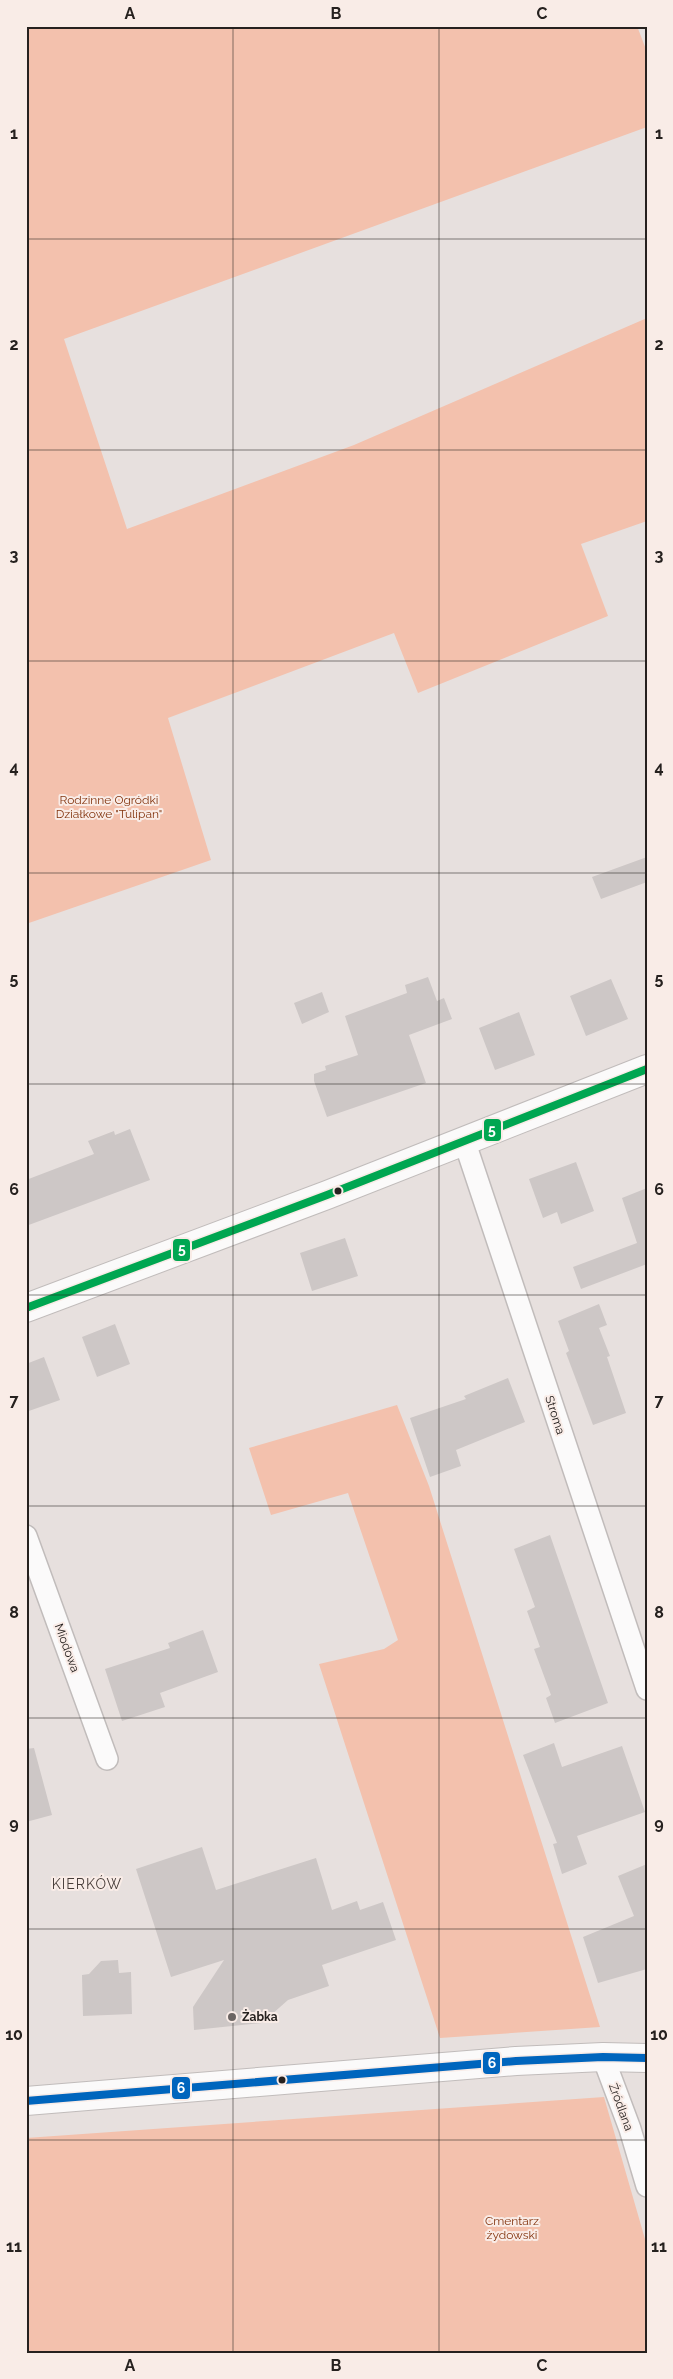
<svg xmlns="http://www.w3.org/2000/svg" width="673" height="2379" viewBox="0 0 673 2379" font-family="Raleway,sans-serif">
	<rect width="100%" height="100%" fill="#e7e0de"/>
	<path fill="#f3c1ad" d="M26,26h611l10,26v75l-583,212 63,190 227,-84 293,-127v203l-66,23 27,72 -190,77 -24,-60 -226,85 43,142 -185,64z
		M397,1405l32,81 171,541 -160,11 -121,-374 65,-15 14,-9 -50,-147 -77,22 -22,-67z
		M604,2097l43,149v107h-621v-215z"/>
	<path fill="#cdc7c6" d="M647,857v25l-46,17 -9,-22z
		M428,977l9,24 7,-3 8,21 -43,16 17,48 -99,34 -13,-36v-7l12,-4 -1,-4 33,-11 -13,-39 62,-23 -2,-8z
		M611,979l17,40 -42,17 -16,-40z
		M322,992l7,20 -27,12 -8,-21z
		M519,1012l16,43 -40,15 -16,-42z
		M130,1129l20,51 -124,46v-46l68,-26 -6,-13 26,-10 1,4z
		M576,1162l18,49 -33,13 -4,-12 -14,6 -14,-39z
		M647,1188v76l-66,25 -8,-22 64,-24 -15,-45z
		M345,1238l13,38 -46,15 -12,-38z
		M599,1304l8,21 -8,3 11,28 -3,1 19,56 -33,12 -27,-72 3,-2 -11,-30z
		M115,1324l15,40 -33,13 -15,-40z
		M44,1357l16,43 -34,12v-48z
		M508,1378l17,44 -69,28 5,16 -31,11 -20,-59 56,-19 -2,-3z
		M550,1535l58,168 -53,20 -9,-25 5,-3 -17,-46 6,-2 -13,-36 8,-4 -21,-58z
		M203,1630l15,42 -58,21 5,14 -43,14 -17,-52 65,-21 -2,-5z
		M554,1743l8,24 60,-21 23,66 -68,24 10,28 -25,10 -9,-30 4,-1 -34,-88z
		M34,1748l18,67 -26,7v-73z
		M202,1847l14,43 100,-32 16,52 25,-9 3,9 23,-8 13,38 -74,25 7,21 -41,14 -26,23 -68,7 -1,-23 31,-47 -53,17 -35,-108z
		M647,1864v105l-49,14 -15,-46 51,-21 -16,-40z
		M118,1960l1,13 12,-1 1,42 -49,2 -1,-41 7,-1 12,-13z"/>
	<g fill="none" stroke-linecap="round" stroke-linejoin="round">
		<defs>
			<path id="street" d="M464,1140l183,549
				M26,1536l81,223
				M603,2057l27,72 17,57"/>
			<path id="secondary" d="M26,1308l301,-113 320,-126"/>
			<path id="primary" d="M26,2101l490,-40 87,-4 44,1"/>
		</defs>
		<use href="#street" stroke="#c1bcbb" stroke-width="24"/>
		<use href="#secondary" stroke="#c1bcbb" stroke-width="30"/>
		<use href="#primary" stroke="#c1bcbb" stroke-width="30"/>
		<use href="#street" stroke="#fbfafa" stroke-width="21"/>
		<use href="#secondary" stroke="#fbfafa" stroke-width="28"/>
		<use href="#primary" stroke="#fbfafa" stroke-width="28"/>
		<defs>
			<path id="bus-1" d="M26,1308l301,-113 320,-126"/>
			<path id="bus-2" d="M26,2101l490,-40 87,-4 44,1"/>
		</defs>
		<use href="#bus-1" stroke="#f9ece7" stroke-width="11"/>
		<use href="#bus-2" stroke="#f9ece7" stroke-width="11"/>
		<use href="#bus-1" stroke="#00a651" stroke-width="8"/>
		<use href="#bus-2" stroke="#0065bd" stroke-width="8"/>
	</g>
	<path fill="none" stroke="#26211f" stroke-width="1" stroke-opacity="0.55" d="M233,26v2327M439,26v2327M26,239h621M26,450h621M26,661h621M26,873h621M26,1084h621M26,1295h621M26,1506h621M26,1718h621M26,1929h621M26,2140h621"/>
	<g fill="#26211f" stroke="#f9ece7" stroke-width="2">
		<circle cx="338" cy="1191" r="4.5"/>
		<circle cx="282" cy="2080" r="4.5"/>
	</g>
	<circle fill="#6a6462" stroke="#f9ece7" stroke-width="2" cx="232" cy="2017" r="5"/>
	<g text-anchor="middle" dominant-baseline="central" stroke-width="4" stroke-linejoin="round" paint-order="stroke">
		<g font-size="12" fill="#83340e" stroke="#f9ece7">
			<text x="109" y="800">Rodzinne Ogródki<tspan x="109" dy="14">Działkowe "Tulipan"</tspan></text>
			<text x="512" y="2221">Cmentarz<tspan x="512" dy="14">żydowski</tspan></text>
		</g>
		<g font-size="12" fill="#26211f" stroke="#f9ece7">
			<text transform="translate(555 1415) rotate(72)">Stroma</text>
			<text transform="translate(67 1648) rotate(70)">Miodowa</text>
			<text transform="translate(621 2107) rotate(70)">Źródlana</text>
		</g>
		<g font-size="12" font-weight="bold" fill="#26211f" stroke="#f9ece7" text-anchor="start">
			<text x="242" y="2017">Żabka</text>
		</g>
		<g font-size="14" letter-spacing="1" fill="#473d39" stroke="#f9ece7">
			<text x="87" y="1884">KIERKÓW</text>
		</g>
	</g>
	<g stroke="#f9ece7" stroke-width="2">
		<rect x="483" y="1118" width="19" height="24" rx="5" fill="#00a651"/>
		<rect x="172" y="1238" width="19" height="24" rx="5" fill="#00a651"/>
		<rect x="482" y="2051" width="19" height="24" rx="5" fill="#0065bd"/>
		<rect x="171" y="2076" width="20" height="24" rx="5" fill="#0065bd"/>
	</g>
	<g font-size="14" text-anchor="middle" font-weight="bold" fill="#fff">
		<text x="492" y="1135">5</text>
		<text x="182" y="1254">5</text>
		<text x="492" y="2068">6</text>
		<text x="181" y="2093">6</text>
	</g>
	<rect width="673" height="2379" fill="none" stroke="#f9ece7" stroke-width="55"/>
	<rect x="28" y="28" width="618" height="2324" fill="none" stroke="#26211f" stroke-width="2"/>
	<g font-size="16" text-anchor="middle" font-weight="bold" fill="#26211f">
		<text x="130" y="19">A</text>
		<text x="336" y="19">B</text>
		<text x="542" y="19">C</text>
		<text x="14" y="139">1</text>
		<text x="659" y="139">1</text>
		<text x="14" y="350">2</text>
		<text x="659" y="350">2</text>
		<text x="14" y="561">3</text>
		<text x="659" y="561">3</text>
		<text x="14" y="773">4</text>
		<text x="659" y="773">4</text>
		<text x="14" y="984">5</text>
		<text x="659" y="984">5</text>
		<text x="14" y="1195">6</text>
		<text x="659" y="1195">6</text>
		<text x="14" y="1406">7</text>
		<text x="659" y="1406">7</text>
		<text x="14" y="1618">8</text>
		<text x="659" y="1618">8</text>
		<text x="14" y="1829">9</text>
		<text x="659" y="1829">9</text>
		<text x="14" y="2040">10</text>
		<text x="659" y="2040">10</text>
		<text x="14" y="2252">11</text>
		<text x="659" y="2252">11</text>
		<text x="130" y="2371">A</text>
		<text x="336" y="2371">B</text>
		<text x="542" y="2371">C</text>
	</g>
</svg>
